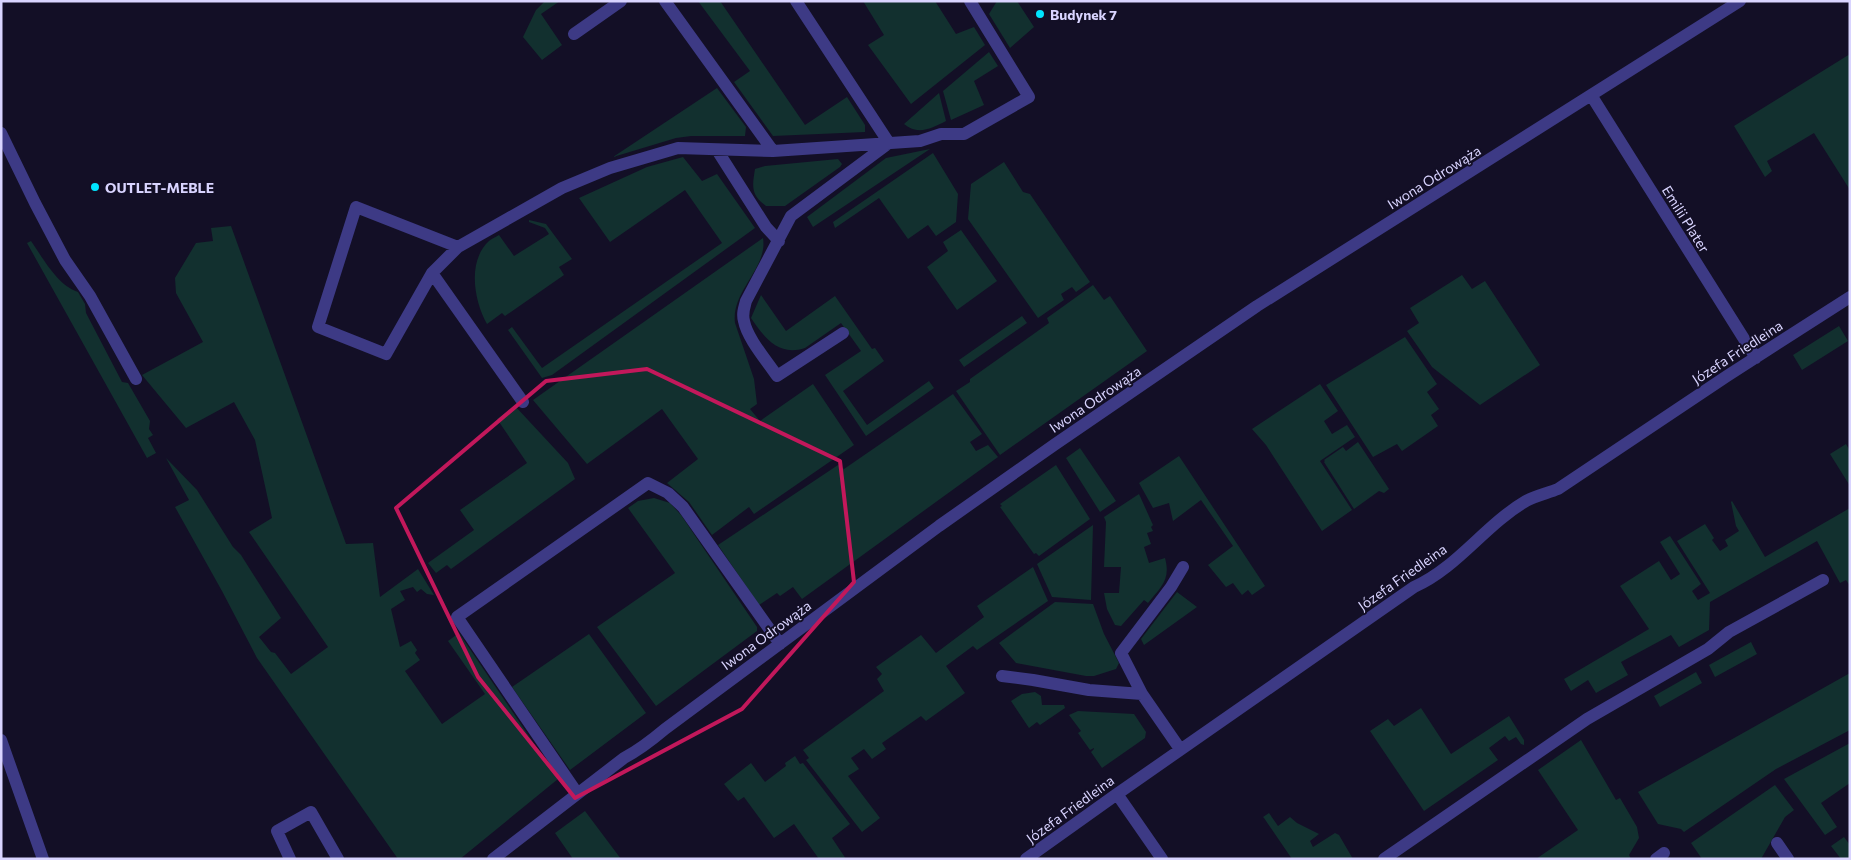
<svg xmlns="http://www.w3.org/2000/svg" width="1851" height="860" viewBox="0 0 1851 860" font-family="Commissioner,sans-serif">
	<rect width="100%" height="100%" fill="#130f26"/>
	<path fill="#12302f" d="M545,1h15l-19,13 21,31 -20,15 -19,-23 13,-27z
		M698,1h22l85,124 42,-28 18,28v7l-92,4 -39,-54 16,-11z
		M863,1h72l21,33 18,-7 11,18 -74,59 -43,-59 16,-10z
		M997,1h20l17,26 -24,21 -21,-34z
		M989,52l9,14 -24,15 10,24 -33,15 -8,-29z
		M1850,54v136l-36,-57 -47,28 5,10 -7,6 -31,-51z
		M717,88l29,39 -1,9h-54l-15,2 -63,19z
		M939,93l7,28c-14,7 -28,15 -42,3z
		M930,149l-117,78 -6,-10 79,-59z
		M933,153l25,41 -2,28 -20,14 -8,-11 -20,14 -29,-41 -44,30 -2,-6z
		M683,157l19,24 15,-7 38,54 -203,147 -10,3 -34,-48 4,-3 30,41 180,-125 -37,-53 -75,52 -31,-44 68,-31z
		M838,159l4,5 -2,3 -55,39h-19c-15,-11 -14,-19 -11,-37l10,-3z
		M1004,162l19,30 7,2 60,88 -14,10 -4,-5 -11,7 3,6 -26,18 -70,-99 3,-35z
		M529,220l17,4 26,35 -13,8 5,8 -59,41 -3,-3 -15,11c-13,-23 -20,-63 2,-83 2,-2 7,-4 10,-6l15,21 35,-22 -4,-6 -16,-6z
		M231,226l115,318 27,-1 7,54 38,-28 16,26 -7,-1 -6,-5 -4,3 -4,-5 -13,4 5,9 -14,9 9,38 11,-6 6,9 -2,3 5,7 -15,11 37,53 43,-30 -37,-53 11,-8 99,146 -98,80h-62l-141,-201 -35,-67 -47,-84 14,-7 -23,-42 31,32 36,57 8,8 40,63 -22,19 12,15 4,1 16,21 37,-27 -79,-115 23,-14 -17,-78 -21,-38 -48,26 -44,-53 61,-33 -27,-49 -1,-15 21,-35 17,-2 -2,-13z
		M961,230l36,51 -40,29 -30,-43 21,-16 -5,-9z
		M763,238c5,30 -32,53 -28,85l19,56 3,25 -7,5 10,12 53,-37 41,61 -100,69 -5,-7 -37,28 -23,-33 -22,-19 31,-24 -36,-50 -75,55 -54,-64z
		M31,241c12,17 26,44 47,51l7,12 1,9 36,69 6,1 22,38 -1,8 4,6 -5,3 8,15 -9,5 -120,-215z
		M1462,275l10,14 13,-8 55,84 -60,40 -48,-38 -25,-36 12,-8 -9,-15z
		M1093,285l11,15 6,-4 37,55 -147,104 -44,-64 14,-9v-3l79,-56 -2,-5z
		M761,295l25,36 49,-35 37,53 3,-1 9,13 -41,30 24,34 62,-44 5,7 -68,48 -41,-61 36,-24 -20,-28 -36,25c-27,9 -41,-11 -54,-30z
		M1022,316l5,7 -63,44 -5,-7z
		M1839,326l9,15 -46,29 -9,-15z
		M1405,337l32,47 -10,8 12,17 -8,6 7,11 -36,25 -5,-7 -24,13 -47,-72z
		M1320,384l18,27 -14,10 8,13 15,-9 8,12 -35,24 32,49 -30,21 -56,-86 -14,-16z
		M953,394l29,40 -12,8 6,9 12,-6 10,12 -196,142 -9,-12 -13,9 -3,-3 -18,12 -41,-60 120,-80 6,4z
		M515,406l53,57 7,16 -124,90 -4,-4 -11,8 -8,-10 46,-33 -14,-20 67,-47 -30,-44z
		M1358,442l31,47 -5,4 -5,-2 -25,18 -30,-47 1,-1 -1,-1 19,-13 3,4z
		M1846,444l4,7v35l-20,-32z
		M1080,448l36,53 -16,11 -34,-54z
		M1179,456l86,130 -13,9 -4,-5 -6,5 -9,-12 -7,4 -18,-22 25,-19 -32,-46 -28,21 -4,-18 -16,5 -14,-25z
		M1056,465l34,54 -51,37 -3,-3 -2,1 -34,-47 2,-1 -2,-2z
		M1139,494l14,31 -2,2 2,4 -6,2 4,11 -7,3 5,16 16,-5c6,22 -4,29 -17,45l-4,-3 -23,26 -6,-1 -8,-16 -3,-16h15l2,-26h-17l2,-45 -2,-5z
		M654,498l16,5 11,12 76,112v4l-101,75 -59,-79 78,-54 -47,-65 10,-7z
		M1732,501l33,56 85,-49v78l-4,-6 -6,3 -23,-42 -107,61 -1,28 -30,17 -8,-12 -50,27 7,13 -32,18 -8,-13 -17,11 -7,-12 85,-50 -29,-43 39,-25 12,19 9,-6 -20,-32 10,-6 31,48 -9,7 6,9 12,-7 -33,-52 28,-17 9,14 -2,2 8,11 8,-5 -3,-6 14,-9 -3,-5 -5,-24z
		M1093,525l-2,75 -39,-3 -15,-33z
		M1033,567l15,34 -71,49 -4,-4 -27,20 19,27 -39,28 -5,-5 -39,27 4,6 -14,10 -8,-10 -13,9 8,11 -11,7 32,42 -18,14 -56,-72 3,-2 -6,-8 81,-59 -7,-12 5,-5 -6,-7 45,-32 15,18 48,-36 -7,-11z
		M1177,592l20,15 -53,38 -3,-6z
		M1055,602l38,2 11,30 15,29 -3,6 -22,7h-8l-70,-13 -17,-20z
		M589,634l57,79 -76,57 -58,-83z
		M1751,642l6,12 -42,23 -6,-12z
		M1696,672l6,11 -42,24 -6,-11z
		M1850,673v57l-74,39 -92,63 -3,-3 -23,-5 -20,-32z
		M1035,692l6,4 1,9h22l1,3 -25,17 -3,-3 -8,6 -18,-27 11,-7z
		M1421,708l30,46 58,-38 15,24v5l-3,-1 -5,-7 -7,4 -4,-5 -16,12 9,12 -74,51 -54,-80 18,-12 6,7z
		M1078,711l56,3 12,18 -1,6 -43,30 -11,-16 3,-3v-1l-4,2 -12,-17 3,-2 -12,-16z
		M1581,740l35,60 4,-2 17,29 2,11 -10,17 2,4h-95l42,-29 -40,-60z
		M1850,743v40l-29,20 16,24 -12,8 -41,-56z
		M795,756l5,8 3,-1 47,61 -18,14 14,21h-27l-25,-35 -20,14 -30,-41 -6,4 -14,-17 27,-21 14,19 21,-16 -1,-3z
		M1775,785l19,25 -9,7 -24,42h-59l-11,-16z
		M585,811l36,48h-48l-18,-26z
		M1269,813l9,13 12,-9 7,6 22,11 -9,7 3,6 22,-14 4,2 14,24h-61l-28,-41 -1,-1z
		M1844,837l6,8v14h-9l-10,-13z"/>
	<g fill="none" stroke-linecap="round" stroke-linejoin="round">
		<path stroke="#3d3a85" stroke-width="12" d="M665,1l108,150
			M796,1l93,142 -98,73 -45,85c-2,7 -4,13 -2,20 3,17 23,40 33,55l66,-43
			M574,34l47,-33
			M1591,95l165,263
			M1,133l34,70 30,57 25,36 46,83
			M717,150l49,77 13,14
			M458,247l-26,26 -46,81 -68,-27 38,-120 102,40 104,-59 48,-20 68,-20 95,3 147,-10 21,-7h23l65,-37 -59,-96
			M432,273l91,129
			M1002,676l31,4 56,10 53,4
			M1,740l42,119
			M1180,749l-38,-55 -21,-41 50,-66 12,-20
			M577,793l-120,-176 191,-134 20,10 15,14 97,137
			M1117,794l45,65
			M1777,843l11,16
			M290,859l-13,-28 34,-19 27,47
			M493,859l131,-101c15,-8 28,-18 41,-29l274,-203 115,-81 203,-139 483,-305
			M1026,859l91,-65 297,-207c43,-19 71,-62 112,-86 9,-5 22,-8 32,-12l169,-113 123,-79
			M1384,859l203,-140 121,-70 21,-17 94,-52
			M1656,859l8,-6"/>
	</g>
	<path fill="none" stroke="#c2185b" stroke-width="4" stroke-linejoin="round" d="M647,369l193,92 14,121 -112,127 -167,89 -97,-121 -82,-169 150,-127z"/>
	<g fill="#00e5ff" stroke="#130f26" stroke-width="2">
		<circle cx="1040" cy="14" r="5"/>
		<circle cx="95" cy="187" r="5"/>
	</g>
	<g text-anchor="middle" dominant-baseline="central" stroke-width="4" stroke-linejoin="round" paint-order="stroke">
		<g font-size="14" font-weight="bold" fill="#d9d4ff" stroke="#130f26" text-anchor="start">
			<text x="1050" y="14">Budynek 7</text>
			<text x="105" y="187">OUTLET-MEBLE</text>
		</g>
		<g font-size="14" fill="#d9d4ff" stroke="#130f26">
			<text transform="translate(1434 177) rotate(-32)">Iwona Odrowąża</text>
			<text transform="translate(1686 219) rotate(58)">Emilii Plater</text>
			<text transform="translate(1737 352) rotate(-33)">Józefa Friedleina</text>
			<text transform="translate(1095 399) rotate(-34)">Iwona Odrowąża</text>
			<text transform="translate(1402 577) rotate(-35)">Józefa Friedleina</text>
			<text transform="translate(766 635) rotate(-36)">Iwona Odrowąża</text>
			<text transform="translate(1070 809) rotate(-36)">Józefa Friedleina</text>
		</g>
	</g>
	<rect width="1851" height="860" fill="none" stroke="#d9d4ff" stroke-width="5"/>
</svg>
